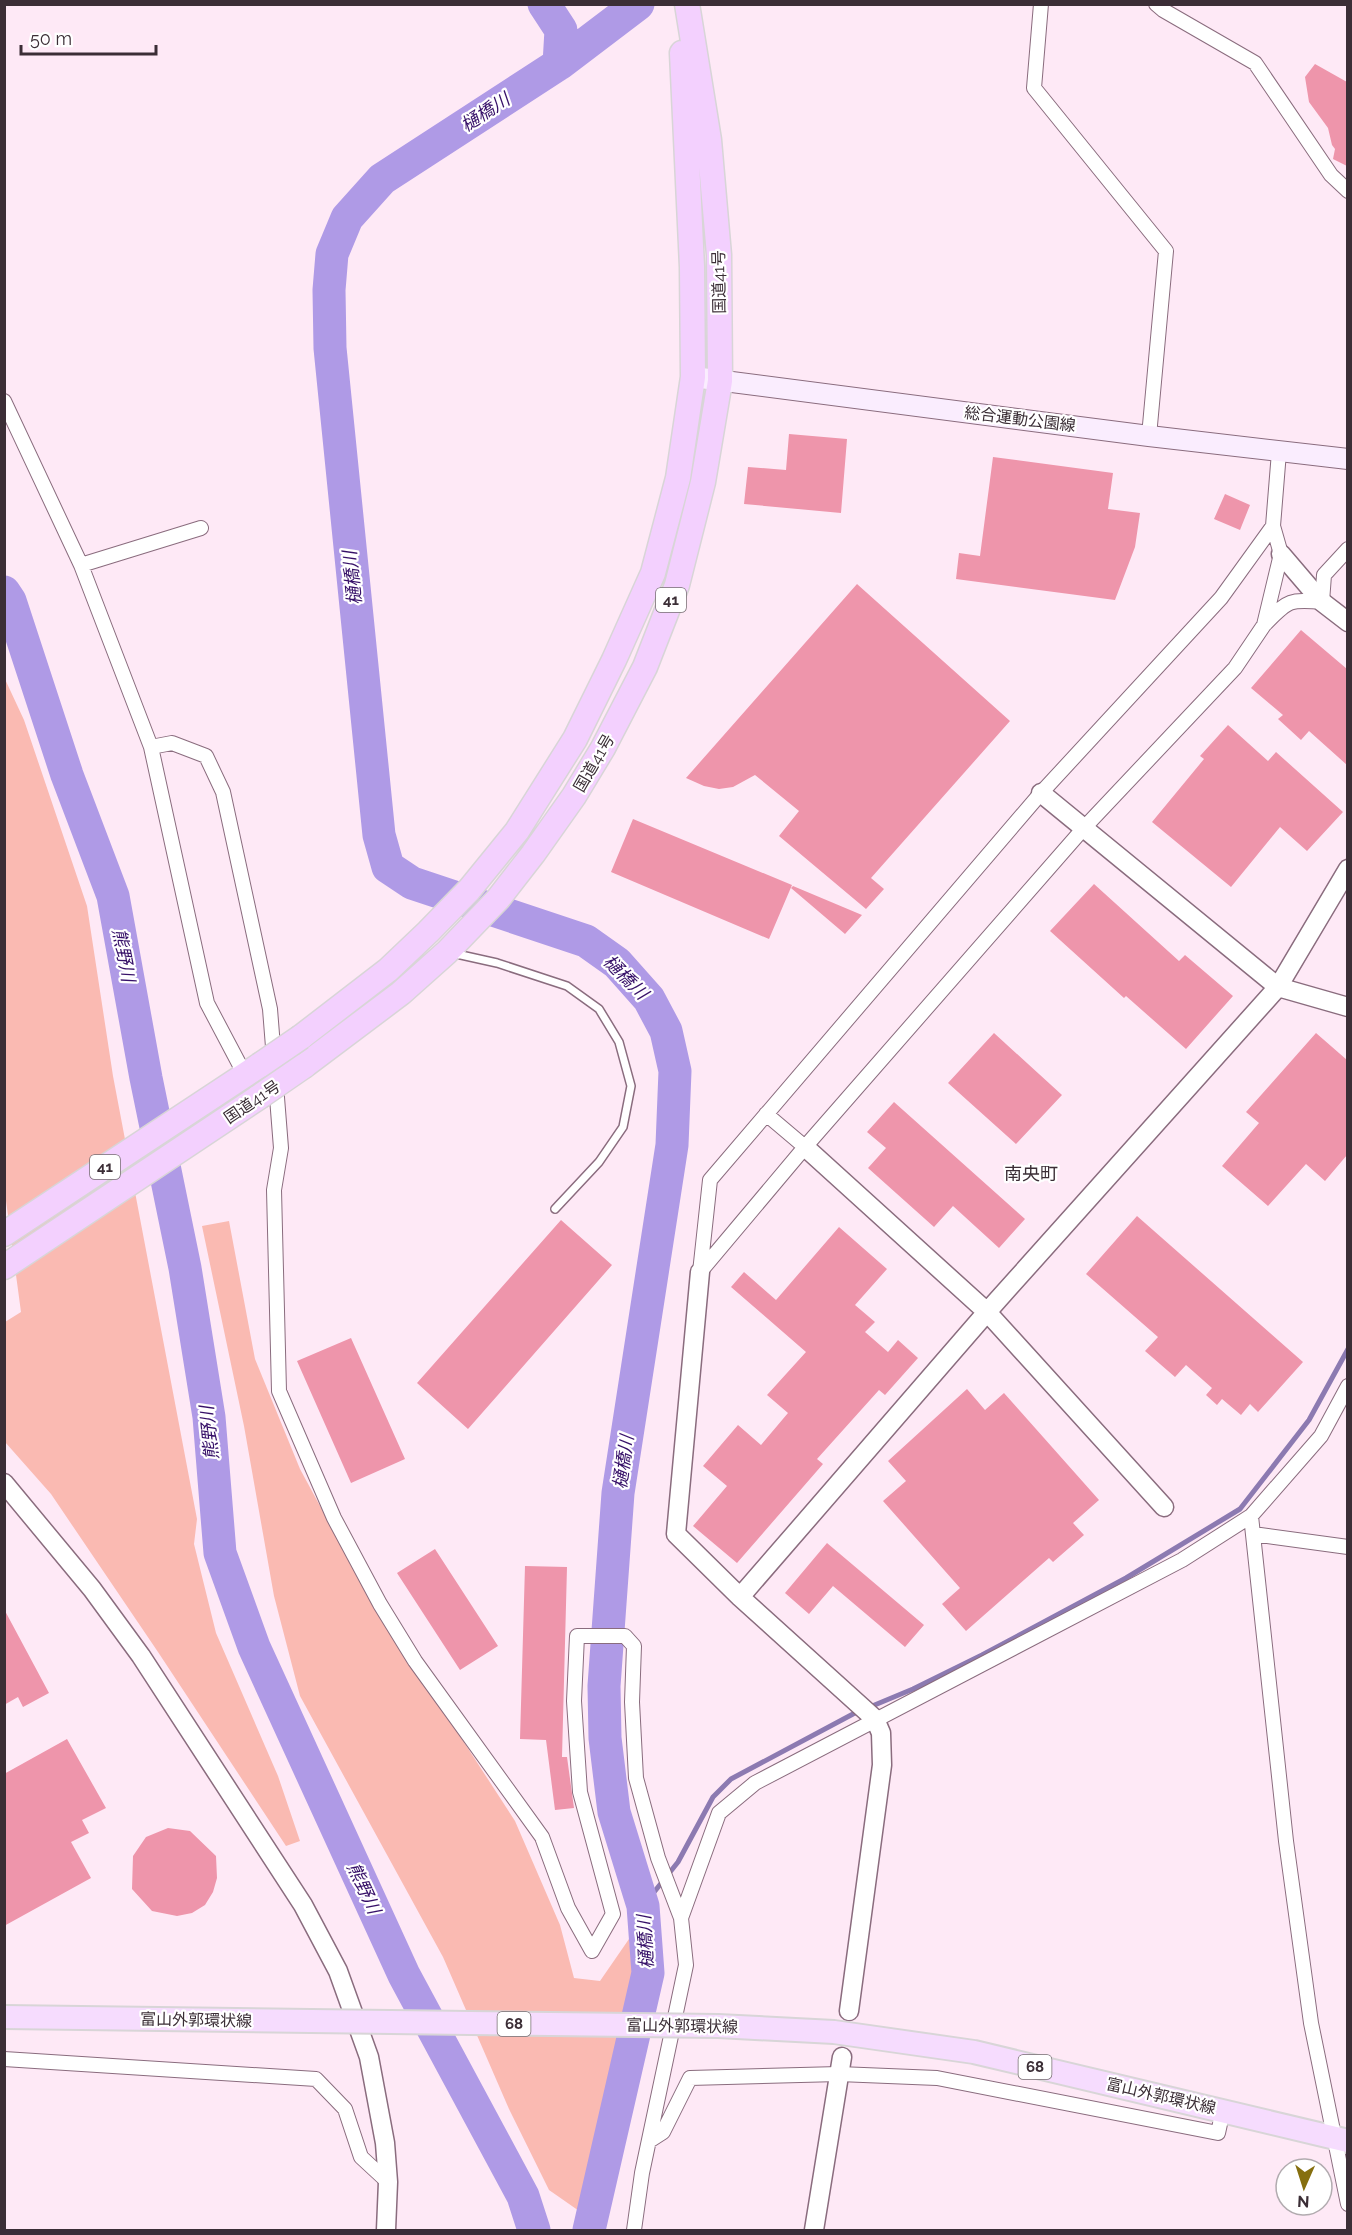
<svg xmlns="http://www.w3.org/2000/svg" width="1352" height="2235" viewBox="0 0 1352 2235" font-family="Raleway,'Noto Sans JP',sans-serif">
	<rect width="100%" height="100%" fill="#fee9f6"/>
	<path fill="#fabab2" d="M4,677l20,43 63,186 26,170 84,443 -3,25 22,89 62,143 22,65 -14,5 -128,-194 -107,-158 -46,-52v-120l16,-10 -17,-126z
		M229,1221l26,138 45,110 66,122 149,230 45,104 14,53 26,3 29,-42 5,37 -52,237 -33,-23 -40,-81 -66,-152 -143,-261 -26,-100 -30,-170 -42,-200z"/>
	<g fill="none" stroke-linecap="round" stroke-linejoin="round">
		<path stroke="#8c7ab1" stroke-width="5" d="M643,1906l35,-44 35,-65 18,-18 122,-65 60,-25 69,-34 144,-77 114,-69 69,-89 39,-71"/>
		<path stroke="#af9ae6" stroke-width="33" d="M544,4l17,26 -2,34
			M4,592l6,9 57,174 46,121 33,182 39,190 24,149 11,136 34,94 150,328 119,221 11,34
			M589,2230l59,-257 -5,-67 -29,-94 -9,-74 -1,-52 14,-193 54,-348 3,-74 -9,-40 -17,-32 -32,-36 -31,-22 -174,-58 -24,-16 -9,-32 -49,-487 -1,-58 3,-36 15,-36 35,-39 177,-115 79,-60"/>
	</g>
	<path fill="#ee95ab" d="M1315,64l32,18v84l-14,-7 2,-10 -3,-4 -4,-17 -19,-26 -4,-25z
		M789,434l58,5 -6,74 -97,-9 4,-37 38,3z
		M993,457l120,16 -5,36 32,4 -5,34 -20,53 -159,-21 3,-26 21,3z
		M1225,494l25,11 -10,25 -26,-11z
		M857,584l153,137 -139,157 13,11 -18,20 -87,-73 20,-25 -44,-36 -22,12 -14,2 -15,-3 -18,-8z
		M1301,630l46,39v96l-38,-34 -8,9 -23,-21 5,-4 -32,-27z
		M1228,725l40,36 8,-9 67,60 -36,39 -27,-24 -49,60 -79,-65 52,-63 -4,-3z
		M633,819l159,66 -23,54 -158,-67z
		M1094,884l85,77 6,-6 48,41 -47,53 -60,-53 -2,2 -74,-67z
		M793,886l69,29 -17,19 -54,-46z
		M994,1033l68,62 -46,49 -68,-61z
		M1316,1033l31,27v95l-22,26 -19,-17 -38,42 -46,-40 37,-43 -13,-11z
		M894,1102l131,117 -26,29 -46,-42 -19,21 -66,-59 18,-20 -19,-16z
		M1137,1216l166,146 -45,50 -8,-8 -9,11 -19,-16 -5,6 -11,-10 6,-7 -26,-23 -11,12 -30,-26 13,-14 -72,-63z
		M561,1220l51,45 -144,164 -51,-46z
		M839,1227l48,42 -32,36 20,17 -10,10 23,20 10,-12 20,18 -33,37 -6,-5 -62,69 6,5 -86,99 -44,-37 34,-40 -24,-20 35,-41 23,20 27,-32 -21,-18 39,-43 -75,-65 13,-15 32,28z
		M351,1338l54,121 -54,24 -54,-122z
		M967,1389l18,21 19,-17 95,107 -26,23 11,12 -31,27 -4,-4 -83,73 -24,-27 18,-16 -77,-87 23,-20 -18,-20z
		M827,1543l97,82 -19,22 -72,-61 -24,28 -24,-21z
		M435,1549l63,97 -38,24 -63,-97z
		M525,1566l42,1 -5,190h5l7,51 -19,2 -9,-70 -26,-1z
		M4,1609l45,84 -26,14 -5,-10 -14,8z
		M67,1739l39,69 -24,12 7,13 -18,9 20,36 -87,48v-152z
		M168,1828l22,3 26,25 1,22 -4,14 -8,13 -13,8 -15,3 -25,-5 -20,-22 1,-33 13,-19z"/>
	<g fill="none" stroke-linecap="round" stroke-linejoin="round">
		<defs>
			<path id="service" d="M452,953l45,10 70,23 32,23 20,33 12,44 -8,41 -24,35 -44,47"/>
			<path id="minor" d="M1041,4l-7,84 132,163 -17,185
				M1156,4l7,6 92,53 76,112 17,16
				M4,401l77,164 70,182 56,256 38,72
				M81,565l120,-37
				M1264,625c24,-24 23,-26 58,-23l2,-27 24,-26
				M151,747l21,-4 34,13 17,36 47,217 11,139 -7,42 5,201 55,127 46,86 35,57 127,176 26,71 24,43 21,-37 -33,-122 -6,-91 3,-65h48l9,10 -2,56 4,76 22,80 23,60 5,47 -44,208 -8,57
				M766,1114l39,33
				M700,1272l105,-125 278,-318 152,-161 29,-43 17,-71 -8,-28 6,-74
				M700,1272l10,-92 331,-387 180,-195 52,-72
				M1251,1516l35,325 25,182 37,181
				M1253,1534l95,13
				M681,1918l38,-105 36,-30 427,-223 69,-44 70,-80 27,-50
				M4,2059l312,20 29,30 16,48 27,25
				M649,2141l14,-9 27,-54 149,-4 98,4 281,55 5,-23"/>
			<path id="tertiary" d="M1281,554l41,48 26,20
				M1041,793l237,194 70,20
				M805,1147l182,165 177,195
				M700,1272l-24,262 64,63 135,122 6,14 1,32 -33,246
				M4,1483l88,106 49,67 162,249 35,66 31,86 16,86 3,39 -2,48
				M740,1597l247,-285 291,-325 70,-118
				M814,2230l28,-173"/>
			<path id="secondary" d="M693,377l456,59 199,23"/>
			<path id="primary" d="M4,2017l307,4
				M718,2026l116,6 140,20 374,89"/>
			<path id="trunk" d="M301,1037l87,-67 40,-38 41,-42 48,-59 58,-92 39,-79 39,-87 25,-95 15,-101 -1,-110 -10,-214
				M304,1066l97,-73 46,-41 51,-53 35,-45 41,-58 29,-48 42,-81 32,-82 26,-103 17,-101 -1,-126 -10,-115 -22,-136
				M4,1234l256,-169
				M4,1267l255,-170"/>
		</defs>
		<use href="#service" stroke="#8a6c7e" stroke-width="10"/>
		<use href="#minor" stroke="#8a6c7e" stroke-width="16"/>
		<use href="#tertiary" stroke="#8a6c7e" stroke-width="21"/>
		<use href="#secondary" stroke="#8a6c7e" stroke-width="22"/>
		<use href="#primary" stroke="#d8d5d7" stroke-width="26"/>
		<use href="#trunk" stroke="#d8d5d7" stroke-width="27"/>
		<use href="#service" stroke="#fff" stroke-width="7"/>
		<use href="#minor" stroke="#fff" stroke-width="14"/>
		<use href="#tertiary" stroke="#fff" stroke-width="18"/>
		<use href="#secondary" stroke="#faedfe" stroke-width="20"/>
		<use href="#primary" stroke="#f6dcfe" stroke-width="22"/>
		<use href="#trunk" stroke="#f3d0fe" stroke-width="24"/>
		<defs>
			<path id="primary-bridge" d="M311,2021l407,5"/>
			<path id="trunk-bridge" d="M260,1065l41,-28
				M259,1097l45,-31"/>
		</defs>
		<use href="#primary-bridge" stroke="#d8d5d7" stroke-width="26" stroke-linecap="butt"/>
		<use href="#trunk-bridge" stroke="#d8d5d7" stroke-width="27" stroke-linecap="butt"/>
		<use href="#primary-bridge" stroke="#f6dcfe" stroke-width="22"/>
		<use href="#trunk-bridge" stroke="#f3d0fe" stroke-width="24"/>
	</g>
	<g text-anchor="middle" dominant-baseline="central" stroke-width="4.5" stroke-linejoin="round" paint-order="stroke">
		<g fill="#fff" stroke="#766d72" stroke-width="1.5">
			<rect x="656" y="588" width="30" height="24" rx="4.5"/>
			<rect x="90" y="1155" width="30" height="24" rx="4.5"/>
			<rect x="497.5" y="2012" width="33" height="24" rx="4.5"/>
			<rect x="1018.5" y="2055" width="33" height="24" rx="4.5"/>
		</g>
		<g font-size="15" font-weight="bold" fill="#3b2e36">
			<text x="671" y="600">41</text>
			<text x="105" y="1167">41</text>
			<text x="514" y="2024">68</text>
			<text x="1035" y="2067">68</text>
		</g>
		<g font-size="16" fill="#3b2e36" stroke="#fff">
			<text transform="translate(719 282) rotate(-91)">国道41号</text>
			<text transform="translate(1020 419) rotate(7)">総合運動公園線</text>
			<text transform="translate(594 763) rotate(-60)">国道41号</text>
			<text transform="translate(252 1102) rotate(-34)">国道41号</text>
			<text transform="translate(196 2020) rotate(1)">富山外郭環状線</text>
			<text transform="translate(682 2026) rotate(1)">富山外郭環状線</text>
			<text transform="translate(1161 2096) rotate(13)">富山外郭環状線</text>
		</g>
		<g font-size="18" font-style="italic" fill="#361068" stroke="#fff">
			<text transform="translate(485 112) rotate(-33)">樋橋川</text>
			<text transform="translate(352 578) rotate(-96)">樋橋川</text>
			<text transform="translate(124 955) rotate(79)">熊野川</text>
			<text transform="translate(626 977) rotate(45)">樋橋川</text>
			<text transform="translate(209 1433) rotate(-96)">熊野川</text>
			<text transform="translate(623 1462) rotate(-82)">樋橋川</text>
			<text transform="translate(364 1888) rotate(65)">熊野川</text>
			<text transform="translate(645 1942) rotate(-93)">樋橋川</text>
		</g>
		<g font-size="18" fill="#3b2e36" stroke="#fff">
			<text x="1031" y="1173">南央町</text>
		</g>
	</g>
	<rect width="1352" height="2235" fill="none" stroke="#3b2e36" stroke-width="12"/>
	<g transform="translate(1304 2187) rotate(183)"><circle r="28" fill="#ffffff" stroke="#b1abaf" stroke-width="1.5"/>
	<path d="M0-4.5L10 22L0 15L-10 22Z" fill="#866f0f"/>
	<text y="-9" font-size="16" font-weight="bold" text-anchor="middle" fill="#3b2e36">N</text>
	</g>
	<path d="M21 45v9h135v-9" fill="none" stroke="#3b2e36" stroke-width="3"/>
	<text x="30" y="45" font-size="18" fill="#3b2e36" stroke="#ffffff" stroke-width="4.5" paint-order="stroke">50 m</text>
</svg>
